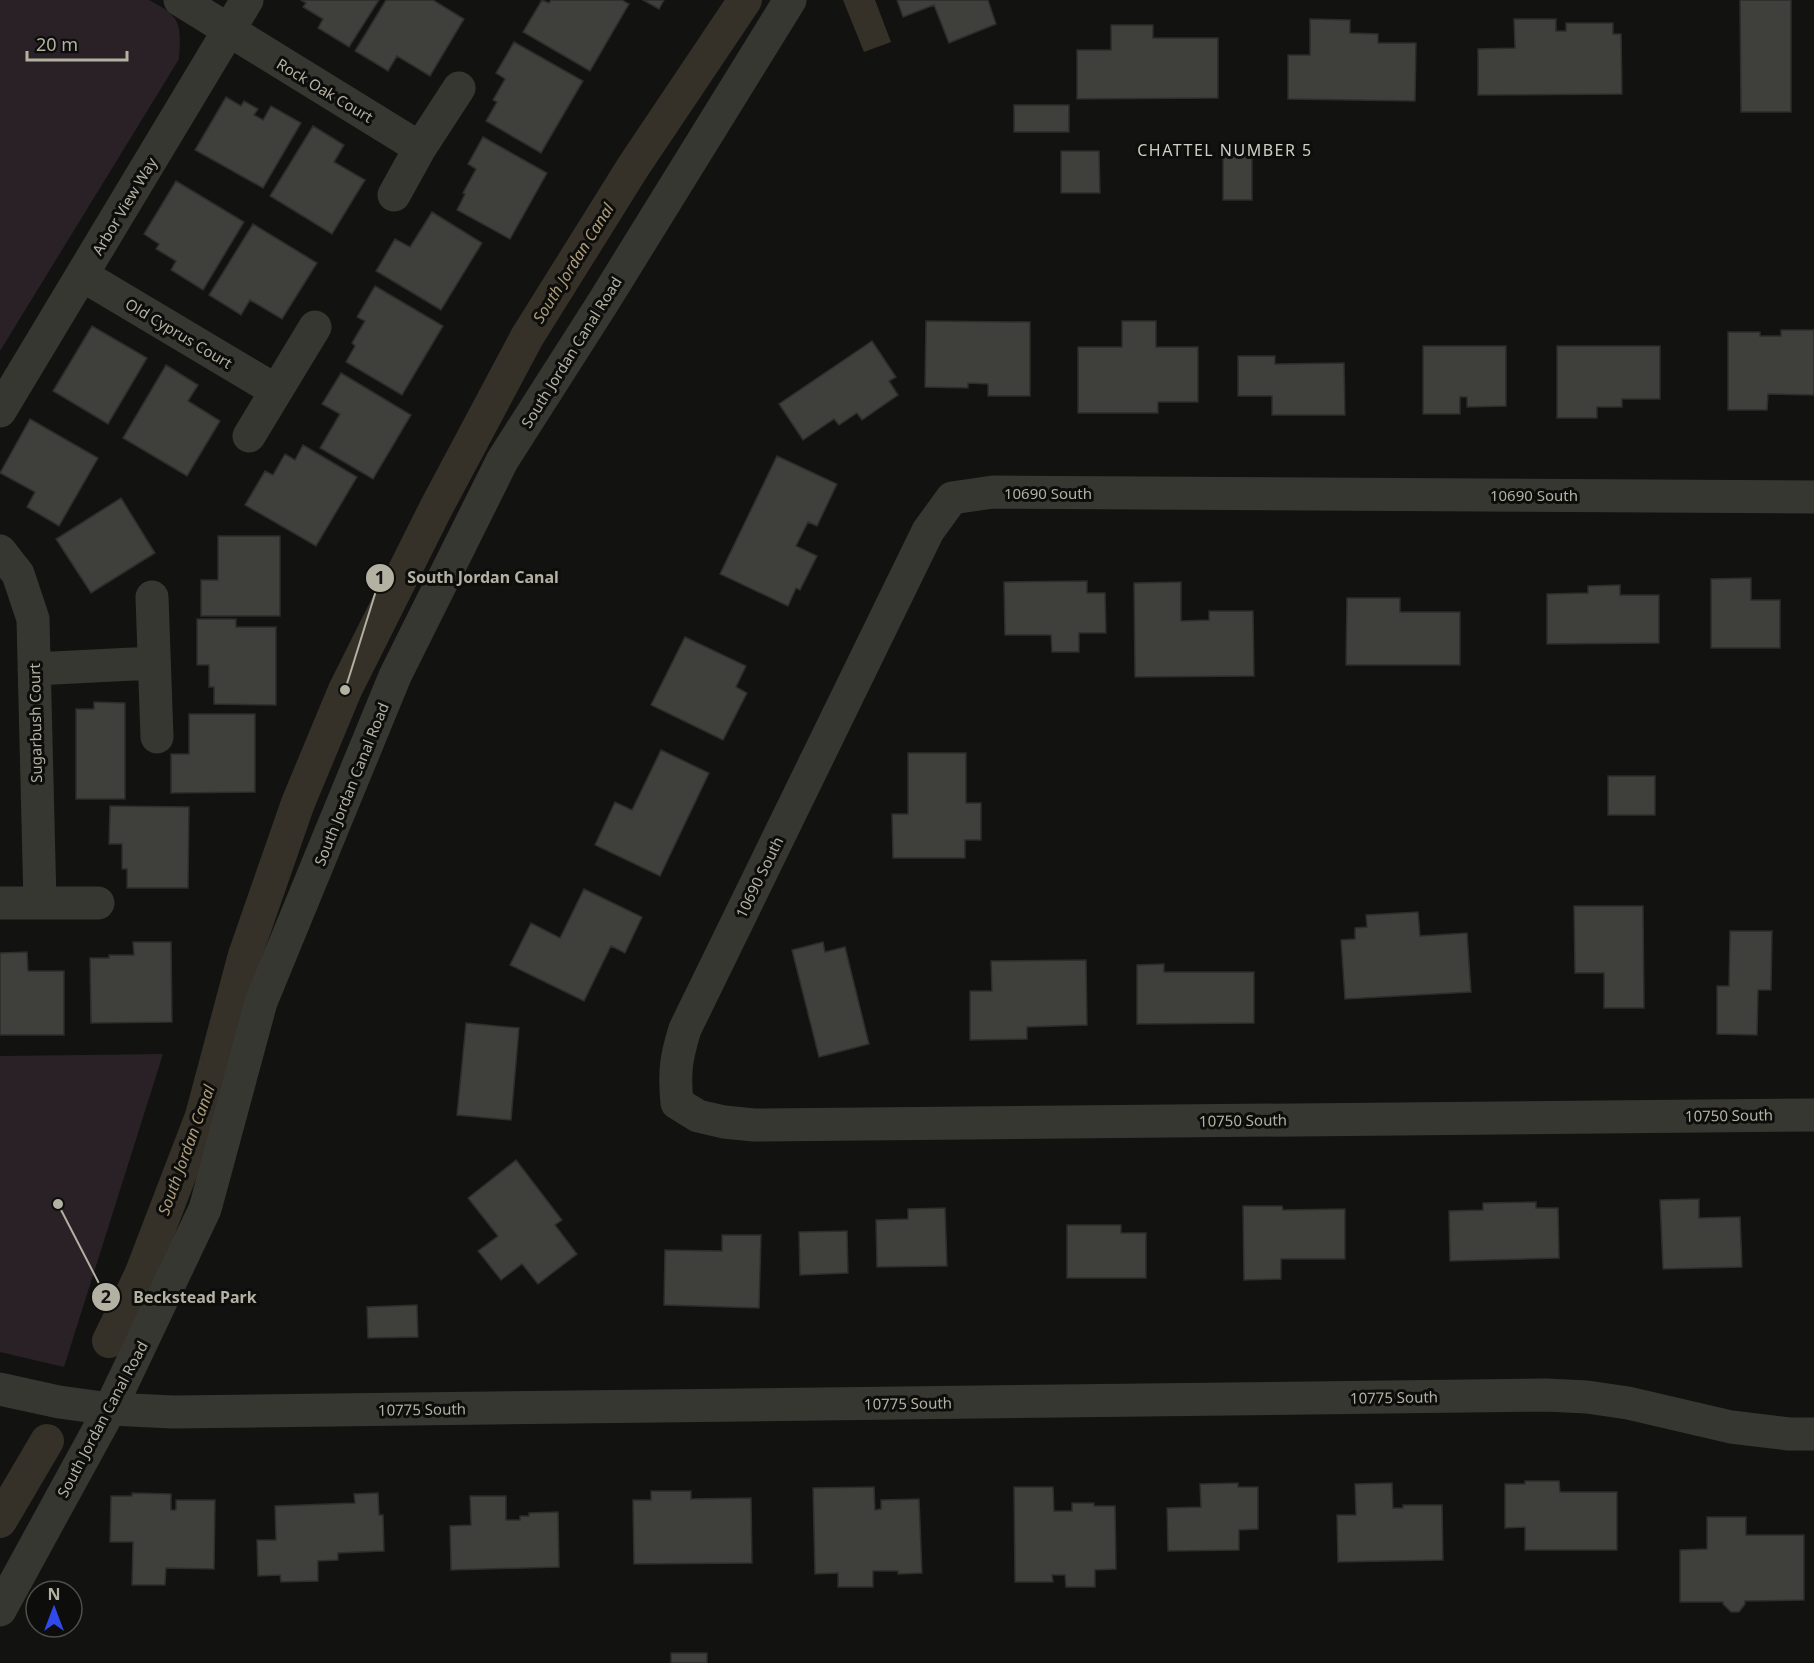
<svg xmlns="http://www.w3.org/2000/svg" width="1814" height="1663" viewBox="0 0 1814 1663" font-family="'Noto Sans',sans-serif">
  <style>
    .green { fill: #2a2127 }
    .water { fill: #353028 }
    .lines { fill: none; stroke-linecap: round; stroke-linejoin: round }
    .canal { stroke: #353028; stroke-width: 34 }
    .building { fill: #3f3f3b; stroke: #2d2e2b; stroke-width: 1.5 }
    .minor { stroke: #373732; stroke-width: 33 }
    .labels { text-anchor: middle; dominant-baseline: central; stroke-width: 6; stroke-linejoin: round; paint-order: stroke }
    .street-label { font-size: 15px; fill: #b3b1a2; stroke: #0d0d0c }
    .neighbourhood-label { font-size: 16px; letter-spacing: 1.5px; fill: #cfcec3; stroke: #0d0d0c }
    .water-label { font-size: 16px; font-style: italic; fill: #ad9c7a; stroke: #0d0d0c }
    .leader { fill: none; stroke: #b3b1a2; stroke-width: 2 }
    .callout-dot { fill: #b3b1a2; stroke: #0d0d0c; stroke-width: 2 }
    .mark-label { font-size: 18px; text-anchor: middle; font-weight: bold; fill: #111 }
    .callout-label { font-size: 16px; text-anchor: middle; font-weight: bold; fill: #b3b1a2; stroke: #0d0d0c; stroke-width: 6; stroke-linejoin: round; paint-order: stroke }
  </style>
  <rect width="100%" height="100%" fill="#121211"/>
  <path class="green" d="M0 0H149C182 17 181 24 179 59L0 351Z
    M163 1054 64 1367 0 1352V1056Z"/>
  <path class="water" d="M843 0H875L891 42 864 52Z"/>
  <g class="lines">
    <path class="canal" d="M109 1341 141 1275 202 1116 245 955 298 803 345 690 436 508 527 337 633 167 745 0
      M0 1521 47 1441"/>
  </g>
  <path class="building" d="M301 0H379L349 47 318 28 323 19 303 7 306 3Z
    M386 0H433L464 19 430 76 397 56 388 71 355 51Z
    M542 0 549 3 551 0H622L629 4 590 71 523 32Z
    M643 0H664L659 9Z
    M897 0H988L996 24 949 43 934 5 903 17Z
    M1740 0H1791V112H1741Z
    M1310 19 1350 20V33L1378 34V43H1416L1415 101 1288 99V55H1310Z
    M1514 19H1556V31H1566V23H1613V34H1621L1622 94 1478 95V49L1515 48Z
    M1111 25H1153V38H1218V98L1077 99V50H1111Z
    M514 42 583 81 541 153 486 121 497 102 493 100 505 79 496 73Z
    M226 97 241 106 244 101 258 109 254 115 263 120 271 106 301 123 263 188 195 150Z
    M1014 105H1069V132H1014Z
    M313 126 344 145 334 162 365 180 332 234 270 196Z
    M483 137 547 173 510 239 457 210 465 194 463 193 476 169 468 164Z
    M1061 151H1099L1100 193H1061Z
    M1223 153H1252V200H1223Z
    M176 181 244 222 203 290 171 270 176 261 156 249 159 244 144 234Z
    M432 212 482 243 441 310 376 271 395 239 410 247Z
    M253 224 317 263 282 319 250 300 241 315 209 295Z
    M375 286 443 326 402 395 346 362 355 346 352 343 365 321 357 317Z
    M926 321 1030 322V396H988V384L968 383V388L925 387Z
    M1122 321H1156V347H1198V402H1158V413H1078V347H1122Z
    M92 326 147 358 108 424 53 391Z
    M1781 330H1814V395L1768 394 1767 410H1728V332H1760V336H1781Z
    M872 341 896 377 889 381 898 395 862 420 857 413 839 425 834 419 803 440 779 404Z
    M1423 346H1506V406L1467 407V397H1460V414H1423Z
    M1557 346H1660V399H1622V407H1597V418H1557Z
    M1238 356H1275V364L1344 363 1345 415H1272V396H1238Z
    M166 365 198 385 188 401 220 421 187 476 123 438Z
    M341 373 411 415 373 479 320 448 340 414 322 404Z
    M30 419 98 458 59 526 27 507 35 492 0 473Z
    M303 445 357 477 316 546 245 505 265 471 273 475 285 454 295 460Z
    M777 456 837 484 817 526 808 522 796 546 817 556 800 590 796 588 788 606 720 574Z
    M121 498 155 553 91 593 56 539Z
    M218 536H280V616H201V580H218Z
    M1751 578V600H1780V648H1711V579Z
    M1087 581V593H1105L1106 633H1079V652H1052L1051 635H1005L1004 582Z
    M1181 582V621L1209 620V611H1253L1254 676 1135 677 1134 583Z
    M1620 585V595H1659V643L1547 644V594L1588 593V586Z
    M1347 598H1400V612H1460V665H1346Z
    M197 619H236V627H276V705L214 704V687H209V665H197Z
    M685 637 746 666 736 687 747 693 723 740 651 705Z
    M94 702 125 703V799H76V709H94Z
    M189 714H255V792L171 793V754H189Z
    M661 750 709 773 660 876 595 845 615 802 632 810Z
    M908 753H966V803H981V840H965V858H893L892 814H908Z
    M1608 776H1655V815H1608Z
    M110 806 189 807 188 888H127V869H122V844H109Z
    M584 889 642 917 625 953 611 946 584 1001 510 965 531 923 560 938Z
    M1574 906H1643L1644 1008H1604V973H1575Z
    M1418 912 1420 936 1467 933 1471 992 1345 999 1341 940 1355 939V928L1367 927 1366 915Z
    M1730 931H1772L1771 990H1758L1757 1035 1717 1034V986H1729Z
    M133 942H171L172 1022 91 1023 90 958H109V955H134Z
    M823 942 825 952 845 947 869 1044 819 1057 792 950Z
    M27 952 28 971H64V1035H0V953Z
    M1086 960 1087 1025 1027 1027V1039L970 1040V991H992L991 961Z
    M1164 964V972H1254V1023L1137 1024V965Z
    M466 1023 519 1028 511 1120 457 1115Z
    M516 1160 562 1220 555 1225 577 1254 538 1284 522 1264 501 1280 478 1251 498 1236 468 1198Z
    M1699 1199V1218L1740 1217 1742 1267 1663 1269 1660 1200Z
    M1536 1202V1208H1558L1559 1258 1450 1261 1449 1211 1483 1210V1203Z
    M1243 1206H1282L1283 1210 1345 1209V1259H1281V1279L1244 1280Z
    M945 1208 947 1266 877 1267 876 1220 908 1219V1209Z
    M1067 1225H1121V1233H1146V1278H1067Z
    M847 1231 848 1273 800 1275 799 1232Z
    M722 1235H761L759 1308 664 1305 665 1250 722 1251Z
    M417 1305 418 1337 368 1338 367 1307Z
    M1525 1481H1559L1560 1492H1617V1550H1525V1527L1505 1528V1484H1525Z
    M1238 1483V1487H1258V1529L1239 1530V1550L1168 1551 1167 1508 1201 1507 1200 1484Z
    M1392 1483 1393 1508H1403V1505H1442L1443 1560 1338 1562 1337 1515H1356L1355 1484Z
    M874 1487 875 1510 881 1509V1500L919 1499 922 1573 898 1574V1571H873V1587H838V1573L815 1574 813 1488Z
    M1014 1487H1053L1054 1511H1072V1503H1094V1506H1115L1116 1569 1095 1570V1587H1066L1065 1575H1052L1053 1582H1015Z
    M651 1491H691V1499L751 1498 752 1563 634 1564 633 1500H651Z
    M132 1493 171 1494V1510H176V1500H215L214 1569 166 1568 165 1585H132L133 1542H110L111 1496H132Z
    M378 1493 379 1515H383L384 1551 338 1553V1560L318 1561V1581L281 1582 280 1575 258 1576 257 1540H276L275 1506 355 1503 354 1494Z
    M470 1496H506V1520H520V1516H529V1513L558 1512 559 1567 451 1570 450 1526 471 1525Z
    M1707 1517H1746V1535H1804V1600L1745 1601V1604L1739 1612H1731L1723 1604V1602H1680V1550L1707 1549Z
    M671 1653H707V1663H671Z"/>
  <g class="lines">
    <path class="minor" d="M180 0 420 148
      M394 195 420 148 459 88
      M82 275 275 390
      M0 411 247 0
      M249 436 315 327
      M1814 497 993 492 952 498 928 531 685 1029C676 1058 674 1072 677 1103L698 1116 724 1122 754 1125 1814 1115
      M0 551 18 574 33 619 40 903
      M152 597 157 737
      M34 669 153 663
      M0 903H98
      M0 1389 59 1402 110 1409 173 1412 1546 1395 1587 1397 1628 1403 1731 1427 1789 1434H1814
      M0 1610 110 1409 205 1209 261 1002 395 676 502 461 604 301 790 0"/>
  </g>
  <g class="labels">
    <g class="street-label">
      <text transform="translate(325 90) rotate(31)">Rock Oak Court</text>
      <text transform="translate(124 206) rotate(-59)">Arbor View Way</text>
      <text transform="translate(179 333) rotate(31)">Old Cyprus Court</text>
      <text transform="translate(571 352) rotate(-58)">South Jordan Canal Road</text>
      <text x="1048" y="493">10690 South</text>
      <text x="1534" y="495">10690 South</text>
      <text transform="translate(35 723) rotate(-91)">Sugarbush Court</text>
      <text transform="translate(351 784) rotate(-68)">South Jordan Canal Road</text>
      <text transform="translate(759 877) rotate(-64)">10690 South</text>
      <text transform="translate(1729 1115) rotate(-1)">10750 South</text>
      <text transform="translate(1243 1120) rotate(-1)">10750 South</text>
      <text transform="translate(1394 1397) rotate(-1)">10775 South</text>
      <text transform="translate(908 1403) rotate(-1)">10775 South</text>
      <text transform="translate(422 1409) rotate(-1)">10775 South</text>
      <text transform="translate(102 1419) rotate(-62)">South Jordan Canal Road</text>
    </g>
    <g class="neighbourhood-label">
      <text x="1225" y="150">CHATTEL NUMBER 5</text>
    </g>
    <g class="water-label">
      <text transform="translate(573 263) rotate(-58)">South Jordan Canal</text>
      <text transform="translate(186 1150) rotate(-70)">South Jordan Canal</text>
    </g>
  </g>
  <path class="leader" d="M345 690L380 578M58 1204L106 1297"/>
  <g class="callout-dot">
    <circle cx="345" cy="690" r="6"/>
    <circle cx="58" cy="1204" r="6"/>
    <circle cx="380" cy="578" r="15"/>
    <circle cx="106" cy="1297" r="15"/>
  </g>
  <g class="mark-label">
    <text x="380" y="584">1</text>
    <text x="106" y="1303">2</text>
  </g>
  <g class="callout-label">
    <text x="483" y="583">South Jordan Canal</text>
    <text x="195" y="1303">Beckstead Park</text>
  </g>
  <g transform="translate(54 1609)"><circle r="28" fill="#0d0d0c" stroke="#4f4f48" stroke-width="1.5"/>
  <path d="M0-4.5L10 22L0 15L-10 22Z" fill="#3049eb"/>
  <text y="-9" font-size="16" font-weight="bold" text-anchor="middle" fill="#b3b1a2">N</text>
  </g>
  <path d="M27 51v9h100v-9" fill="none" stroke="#b3b1a2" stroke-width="3"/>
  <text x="36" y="51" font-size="18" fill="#b3b1a2" stroke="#0d0d0c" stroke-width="4.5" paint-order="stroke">20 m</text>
</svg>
